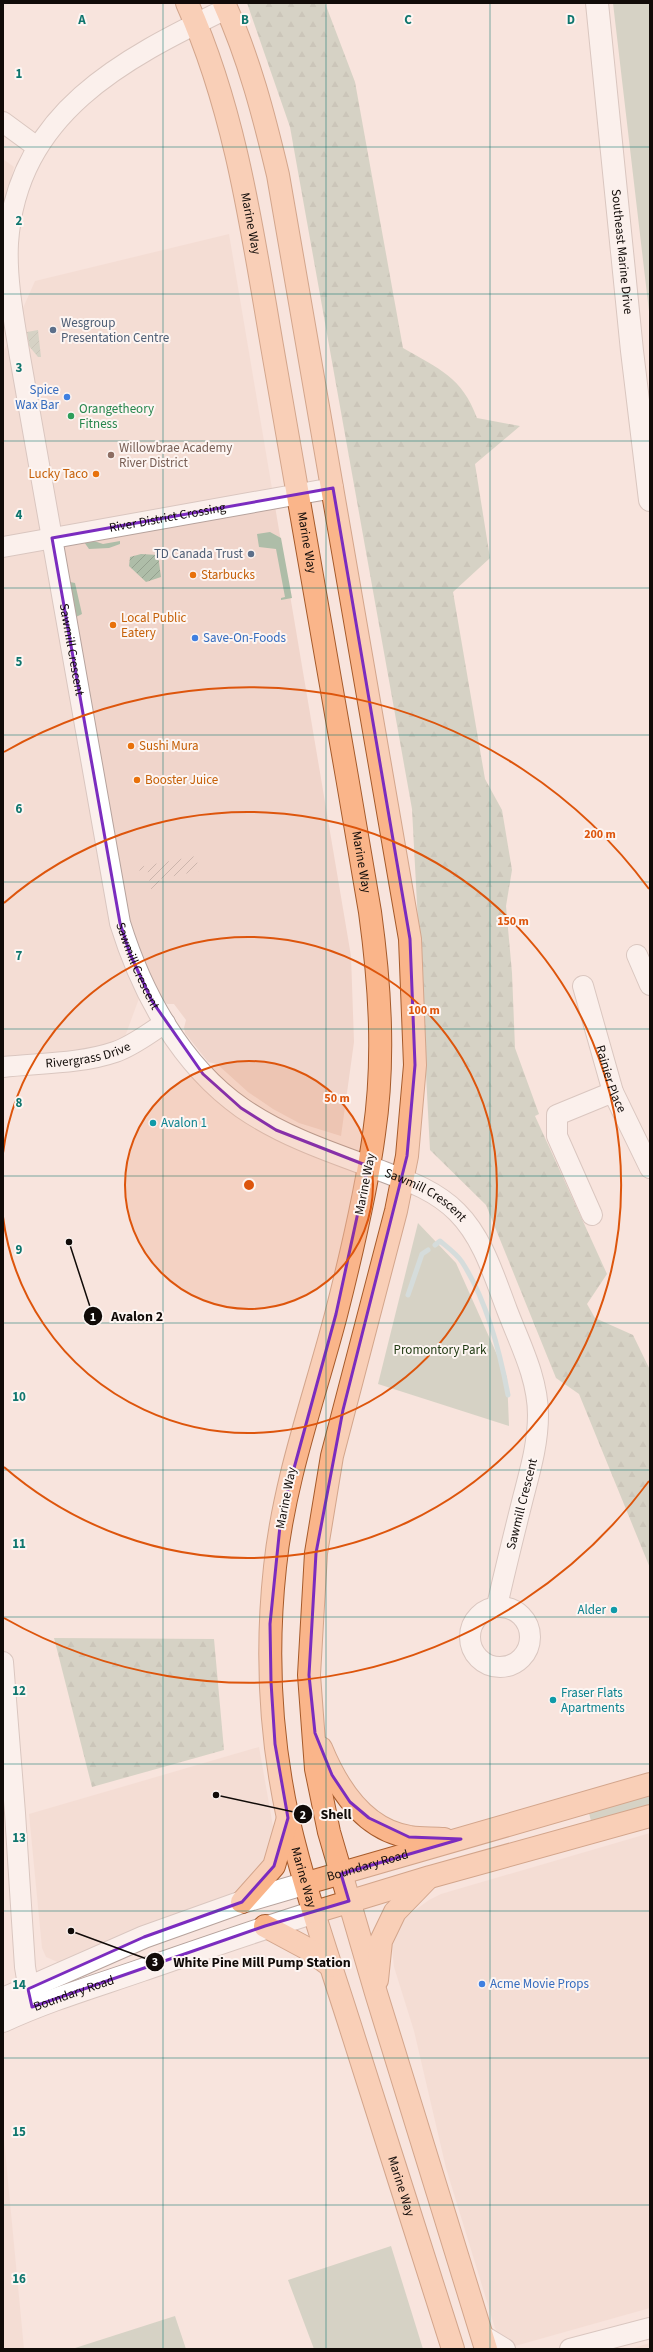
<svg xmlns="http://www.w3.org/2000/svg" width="653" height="2352" viewBox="0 0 653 2352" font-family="'Source Sans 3',sans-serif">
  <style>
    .built { fill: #f0d5cb }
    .industrial { fill: url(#industrial-furrows) }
    .green { fill: #aebda8 }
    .forest { fill: url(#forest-firs) }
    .garden { fill: url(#garden-furrows) }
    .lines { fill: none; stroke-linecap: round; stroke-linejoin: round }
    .stream { stroke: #acd3da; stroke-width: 5 }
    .street-casing { stroke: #b6a39d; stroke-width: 22 }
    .secondary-casing { stroke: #b6a39d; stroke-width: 24 }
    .primary-casing { stroke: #a65a2a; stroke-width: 24 }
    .street { stroke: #fff; stroke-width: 20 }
    .secondary { stroke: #fff; stroke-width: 22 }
    .primary { stroke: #fab58a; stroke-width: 22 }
    .marked { fill: none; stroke: #7b2cbf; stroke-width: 3; stroke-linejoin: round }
    .grid { fill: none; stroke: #0f766e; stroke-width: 1; stroke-opacity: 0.55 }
    .ring { fill: none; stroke: #dd550c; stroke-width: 2 }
    .service-dot { fill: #5c6f8a; stroke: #fdf5f2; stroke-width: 1.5 }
    .shop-dot { fill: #3f7fe0; stroke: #fdf5f2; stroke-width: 1.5 }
    .leisure-dot { fill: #2e9e5b; stroke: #fdf5f2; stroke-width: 1.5 }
    .education-dot { fill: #8d6e63; stroke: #fdf5f2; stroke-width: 1.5 }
    .food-dot { fill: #e8710a; stroke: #fdf5f2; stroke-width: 1.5 }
    .culture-dot { fill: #0f9aa8; stroke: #fdf5f2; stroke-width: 1.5 }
    .labels { text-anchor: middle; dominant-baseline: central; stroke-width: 4; stroke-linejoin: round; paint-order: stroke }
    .street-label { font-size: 13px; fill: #110b08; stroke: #fdf5f2 }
    .service-label { font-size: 13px; fill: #4e5e75; stroke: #fdf5f2; text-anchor: start }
    .shop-label { font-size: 13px; fill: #366cbe; stroke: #fdf5f2; text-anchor: start }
    .leisure-label { font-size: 13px; fill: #27864d; stroke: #fdf5f2; text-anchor: start }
    .education-label { font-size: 13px; fill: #785e54; stroke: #fdf5f2; text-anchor: start }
    .food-label { font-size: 13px; fill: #c56008; stroke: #fdf5f2; text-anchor: start }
    .culture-label { font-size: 13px; fill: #0d838f; stroke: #fdf5f2; text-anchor: start }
    .park-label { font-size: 13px; fill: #203b13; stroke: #fdf5f2 }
    .grid-label { font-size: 13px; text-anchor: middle; font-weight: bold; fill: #0f766e; stroke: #fdf5f2; stroke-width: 4; stroke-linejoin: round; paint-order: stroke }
    .centre { fill: #dd550c; stroke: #fdf5f2; stroke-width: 2 }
    .ring-label { font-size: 12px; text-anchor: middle; font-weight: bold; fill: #dd550c; stroke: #fdf5f2; stroke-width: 4; stroke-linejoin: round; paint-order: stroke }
    .leader { fill: none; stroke: #110b08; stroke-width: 1.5 }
    .callout-dot { fill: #110b08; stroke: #fdf5f2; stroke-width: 1.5 }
    .mark-label { font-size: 12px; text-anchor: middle; font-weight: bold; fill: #fff }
    .callout-label { font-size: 14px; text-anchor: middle; font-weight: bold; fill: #110b08; stroke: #fdf5f2; stroke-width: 4; stroke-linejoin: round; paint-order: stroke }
  </style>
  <defs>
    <pattern id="industrial-furrows" width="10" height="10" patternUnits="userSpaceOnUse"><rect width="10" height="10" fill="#f0d5cb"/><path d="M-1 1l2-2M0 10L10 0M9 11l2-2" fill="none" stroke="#cdb6ad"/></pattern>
    <pattern id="forest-firs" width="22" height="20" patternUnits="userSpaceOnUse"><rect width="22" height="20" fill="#aebda8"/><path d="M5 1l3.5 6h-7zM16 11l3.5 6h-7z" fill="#95a18f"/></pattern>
    <pattern id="garden-furrows" width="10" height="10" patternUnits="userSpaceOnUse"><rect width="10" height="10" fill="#aebda8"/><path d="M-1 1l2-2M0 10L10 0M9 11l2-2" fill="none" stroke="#95a18f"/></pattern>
  </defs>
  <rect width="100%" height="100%" fill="#f8e4dd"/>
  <path class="built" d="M3 159 14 167 3 212Z
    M229 234 351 956 354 1042 341 1136 299 1123 273 1109 248 1092 217 1064 208 1062 185 1033 184 1028 186 1020 174 1004H167L164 1001 148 974 123 1042 77 1054 3 1061V353L35 281Z
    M259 1747 274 1832 268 1862 241 1888 220 1899 60 1963 46 1957 42 1948 29 1814Z
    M650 1833V2308L515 2346 498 2333 495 2328 446 2168 414 2031 394 1967 391 1941 404 1918 429 1900 441 1894Z
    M3 2129 24 2349H3Z
    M650 2343V2349H630Z"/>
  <path class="industrial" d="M196 856 199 871 159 879 160 887 151 889 148 872 140 874 139 867Z"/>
  <path class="green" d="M613 3H650V320Z
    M270 532 281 538 292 598 281 600V598L285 597 276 549 259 547 257 534Z
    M94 541 103 544 120 541V544L109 548 89 549 84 542Z
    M70 582 75 583 82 614 76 617Z
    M418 1223 456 1263 507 1377 509 1426 378 1384Z
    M650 1794V1805L591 1821 589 1813Z
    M391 2246 423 2349H314L288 2280Z
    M175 2316 186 2349H72Z"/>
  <path class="forest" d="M247 3H325L355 82 403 348C439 369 462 377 477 418L520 426 475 464 490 558 453 592 485 779 502 810 512 870 506 906 512 973 515 1048 539 1114 535 1116 607 1274 587 1304 595 1318 633 1335 650 1370V1568L579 1394 556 1378 486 1205 430 1150 412 809 290 127Z
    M54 1638 214 1639 224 1750 92 1787Z"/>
  <path class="garden" d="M38 330 41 357H38L29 346 27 332Z
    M141 554 158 555 161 577 146 582 129 566 130 557Z"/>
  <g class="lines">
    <path class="stream" d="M435 1245 440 1241C447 1247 457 1254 462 1262 486 1299 500 1352 508 1395
      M408 1295 422 1254 428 1250"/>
    <g class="street-casing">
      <g id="street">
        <path id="s1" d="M226 9C123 59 17 113 8 243 6 280 14 320 20 357L120 923C142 994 181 1065 242 1108 281 1135 327 1151 371 1167 402 1179 433 1188 457 1212 483 1238 494 1276 507 1310 520 1344 538 1378 538 1415 538 1444 530 1471 523 1498 514 1534 505 1570 497 1606"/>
        <path d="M3 122 37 147"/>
        <path id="s2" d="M3 547 333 488"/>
        <path d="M637 955 650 985"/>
        <path id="s3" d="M583 986 613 1092 650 1168"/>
        <path id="s4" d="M3 1067C39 1063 80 1064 115 1052 133 1046 149 1033 165 1023"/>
        <path d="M592 1215 557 1136V1115L613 1092"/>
        <circle cx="500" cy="1637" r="30"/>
        <path d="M3 1662 15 1813 25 1967 31 2003"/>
        <path d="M482 2335 505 2349"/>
        <path d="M570 2349 650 2328"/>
      </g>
    </g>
    <g class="secondary-casing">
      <g id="secondary">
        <path id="s5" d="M597 3 632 351 650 500"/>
        <path d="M3 1999 144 1937 242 1902 307 1883"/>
        <path id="s6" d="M3 2021C48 2000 96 1986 142 1970 200 1950 257 1930 315 1912"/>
      </g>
    </g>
    <g class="primary-casing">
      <g id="primary">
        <path id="s7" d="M187 3C239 119 254 245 276 369 309 550 339 731 370 912 380 985 385 1060 374 1134 366 1194 351 1256 336 1315 314 1399 284 1480 275 1567 266 1650 270 1736 288 1818 305 1892 331 1965 354 2038 387 2142 420 2245 453 2349"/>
        <path d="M224 3C249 58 264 116 278 175L410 939 415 1065 407 1156 396 1211 332 1456 316 1553 309 1675 316 1769 329 1832 376 1993 486 2349"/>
        <path d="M321 1748C337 1787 363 1830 410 1837 421 1839 433 1838 444 1839"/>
        <path id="s8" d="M307 1883 650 1784"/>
        <path d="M242 1902 274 1866 288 1818"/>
        <path d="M315 1912 430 1877 650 1816"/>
        <path d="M265 1926 306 1948 331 1966"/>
        <path d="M377 1980 381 1941 395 1912 427 1879"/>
      </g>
    </g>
    <use href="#street" class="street"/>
    <use href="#secondary" class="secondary"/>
    <use href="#primary" class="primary"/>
  </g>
  <path d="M0 0H653V2352H0ZM333 488 410 939 415 1065 407 1156 343 1410 316 1553 309 1675 315 1733 332 1775 350 1802 369 1818 409 1837 461 1839 341 1874 349 1901 265 1926 32 2007 28 1989 144 1937 242 1902 274 1866 288 1818 275 1744 271 1682 270 1624 281 1516 336 1314 368 1166 276 1130 241 1108 203 1074 152 1001 130 954 120 923 52 538Z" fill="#f8e4dd" fill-opacity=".55" fill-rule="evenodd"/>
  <path class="marked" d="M333 488 410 939 415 1065 407 1156 343 1410 316 1553 309 1675 315 1733 332 1775 350 1802 369 1818 409 1837 461 1839 341 1874 349 1901 265 1926 32 2007 28 1989 144 1937 242 1902 274 1866 288 1818 275 1744 271 1682 270 1624 281 1516 336 1314 368 1166 276 1130 241 1108 203 1074 152 1001 130 954 120 923 52 538Z"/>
  <path class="grid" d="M163 3V2349M326 3V2349M490 3V2349M3 147H650M3 294H650M3 441H650M3 588H650M3 735H650M3 882H650M3 1029H650M3 1176H650M3 1323H650M3 1470H650M3 1617H650M3 1764H650M3 1911H650M3 2058H650M3 2205H650"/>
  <circle cx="249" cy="1185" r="124" fill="#dd550c" fill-opacity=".12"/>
  <g class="ring">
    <circle cx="249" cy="1185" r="124"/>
    <path d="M3 1153A248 248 0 1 1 3 1217"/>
    <path d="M4 903A373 373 0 1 1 4 1467"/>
    <path d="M649 1481A497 497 0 0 1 4 1618M4 752A497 497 0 0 1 649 889"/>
  </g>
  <g class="service-dot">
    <circle cx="53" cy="330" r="4"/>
    <circle cx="251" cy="554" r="4"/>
  </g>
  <g class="shop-dot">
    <circle cx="67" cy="397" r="4"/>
    <circle cx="195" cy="638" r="4"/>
    <circle cx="482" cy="1984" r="4"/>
  </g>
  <circle class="leisure-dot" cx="71" cy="416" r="4"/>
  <circle class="education-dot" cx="111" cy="455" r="4"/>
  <g class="food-dot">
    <circle cx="96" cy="474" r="4"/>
    <circle cx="193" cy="575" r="4"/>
    <circle cx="113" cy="625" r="4"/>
    <circle cx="131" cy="746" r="4"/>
    <circle cx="137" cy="780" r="4"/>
  </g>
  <g class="culture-dot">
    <circle cx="153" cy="1123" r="4"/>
    <circle cx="614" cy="1610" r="4"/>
    <circle cx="553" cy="1700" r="4"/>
  </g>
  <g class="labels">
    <g class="street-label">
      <text stroke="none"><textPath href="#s7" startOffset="230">Marine Way</textPath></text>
      <text stroke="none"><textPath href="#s5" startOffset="250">Southeast Marine Drive</textPath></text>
      <text stroke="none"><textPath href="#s2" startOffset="167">River District Crossing</textPath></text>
      <text stroke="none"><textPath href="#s7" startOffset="554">Marine Way</textPath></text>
      <text stroke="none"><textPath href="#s1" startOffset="750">Sawmill Crescent</textPath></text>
      <text stroke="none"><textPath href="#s7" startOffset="878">Marine Way</textPath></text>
      <text stroke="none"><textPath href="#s1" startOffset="1074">Sawmill Crescent</textPath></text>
      <text stroke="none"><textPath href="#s4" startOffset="86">Rivergrass Drive</textPath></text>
      <text stroke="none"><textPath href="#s3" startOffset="97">Rainier Place</textPath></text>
      <text transform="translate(365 1184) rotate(-79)">Marine Way</text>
      <text stroke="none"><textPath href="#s1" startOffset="1457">Sawmill Crescent</textPath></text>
      <text transform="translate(286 1498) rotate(-79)">Marine Way</text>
      <text transform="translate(522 1504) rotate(-76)">Sawmill Crescent</text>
      <text stroke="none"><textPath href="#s8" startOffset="63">Boundary Road</textPath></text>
      <text stroke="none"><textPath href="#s7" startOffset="1910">Marine Way</textPath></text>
      <text stroke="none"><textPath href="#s6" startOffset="76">Boundary Road</textPath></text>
      <text stroke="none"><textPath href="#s7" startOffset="2234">Marine Way</textPath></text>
    </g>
    <g class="service-label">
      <text x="61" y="323">Wesgroup<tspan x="61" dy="15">Presentation Centre</tspan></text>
      <text x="243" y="554" text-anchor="end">TD Canada Trust</text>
    </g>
    <g class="shop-label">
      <text x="59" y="390" text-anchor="end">Spice<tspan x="59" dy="15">Wax Bar</tspan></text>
      <text x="203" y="638">Save-On-Foods</text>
      <text x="490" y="1984">Acme Movie Props</text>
    </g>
    <g class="leisure-label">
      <text x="79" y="409">Orangetheory<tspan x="79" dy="15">Fitness</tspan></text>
    </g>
    <g class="education-label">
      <text x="119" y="448">Willowbrae Academy<tspan x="119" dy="15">River District</tspan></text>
    </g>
    <g class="food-label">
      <text x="88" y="474" text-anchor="end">Lucky Taco</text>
      <text x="201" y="575">Starbucks</text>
      <text x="121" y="618">Local Public<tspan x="121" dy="15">Eatery</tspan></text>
      <text x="139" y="746">Sushi Mura</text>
      <text x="145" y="780">Booster Juice</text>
    </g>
    <g class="culture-label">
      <text x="161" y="1123">Avalon 1</text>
      <text x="606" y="1610" text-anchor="end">Alder</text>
      <text x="561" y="1693">Fraser Flats<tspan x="561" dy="15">Apartments</tspan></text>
    </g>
    <g class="park-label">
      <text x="440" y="1350">Promontory Park</text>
    </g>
  </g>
  <g class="grid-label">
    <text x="82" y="24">A</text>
    <text x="245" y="24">B</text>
    <text x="408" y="24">C</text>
    <text x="571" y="24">D</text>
    <text x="19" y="78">1</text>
    <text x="19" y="225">2</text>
    <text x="19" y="372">3</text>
    <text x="19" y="519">4</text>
    <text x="19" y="666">5</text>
    <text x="19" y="813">6</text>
    <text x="19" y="960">7</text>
    <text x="19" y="1107">8</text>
    <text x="19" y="1254">9</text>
    <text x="19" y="1401">10</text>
    <text x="19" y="1548">11</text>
    <text x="19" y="1695">12</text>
    <text x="19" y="1842">13</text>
    <text x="19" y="1989">14</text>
    <text x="19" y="2136">15</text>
    <text x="19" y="2283">16</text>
  </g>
  <circle cx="249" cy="1185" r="6" class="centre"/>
  <g class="ring-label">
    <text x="600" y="838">200 m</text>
    <text x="513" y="925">150 m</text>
    <text x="424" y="1014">100 m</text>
    <text x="337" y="1102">50 m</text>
  </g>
  <path class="leader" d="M69 1242L93 1316M216 1795L303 1814M71 1931L155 1962"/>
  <g class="callout-dot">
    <circle cx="69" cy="1242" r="4"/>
    <circle cx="216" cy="1795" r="4"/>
    <circle cx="71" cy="1931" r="4"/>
    <circle cx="93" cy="1316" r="10"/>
    <circle cx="303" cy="1814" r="10"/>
    <circle cx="155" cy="1962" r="10"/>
  </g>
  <g class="mark-label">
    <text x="93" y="1321">1</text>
    <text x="303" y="1819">2</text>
    <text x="155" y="1966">3</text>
  </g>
  <g class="callout-label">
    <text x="137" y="1321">Avalon 2</text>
    <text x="336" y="1819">Shell</text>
    <text x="262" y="1967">White Pine Mill Pump Station</text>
  </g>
  <rect width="653" height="2352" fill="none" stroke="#110b08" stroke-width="8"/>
</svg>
